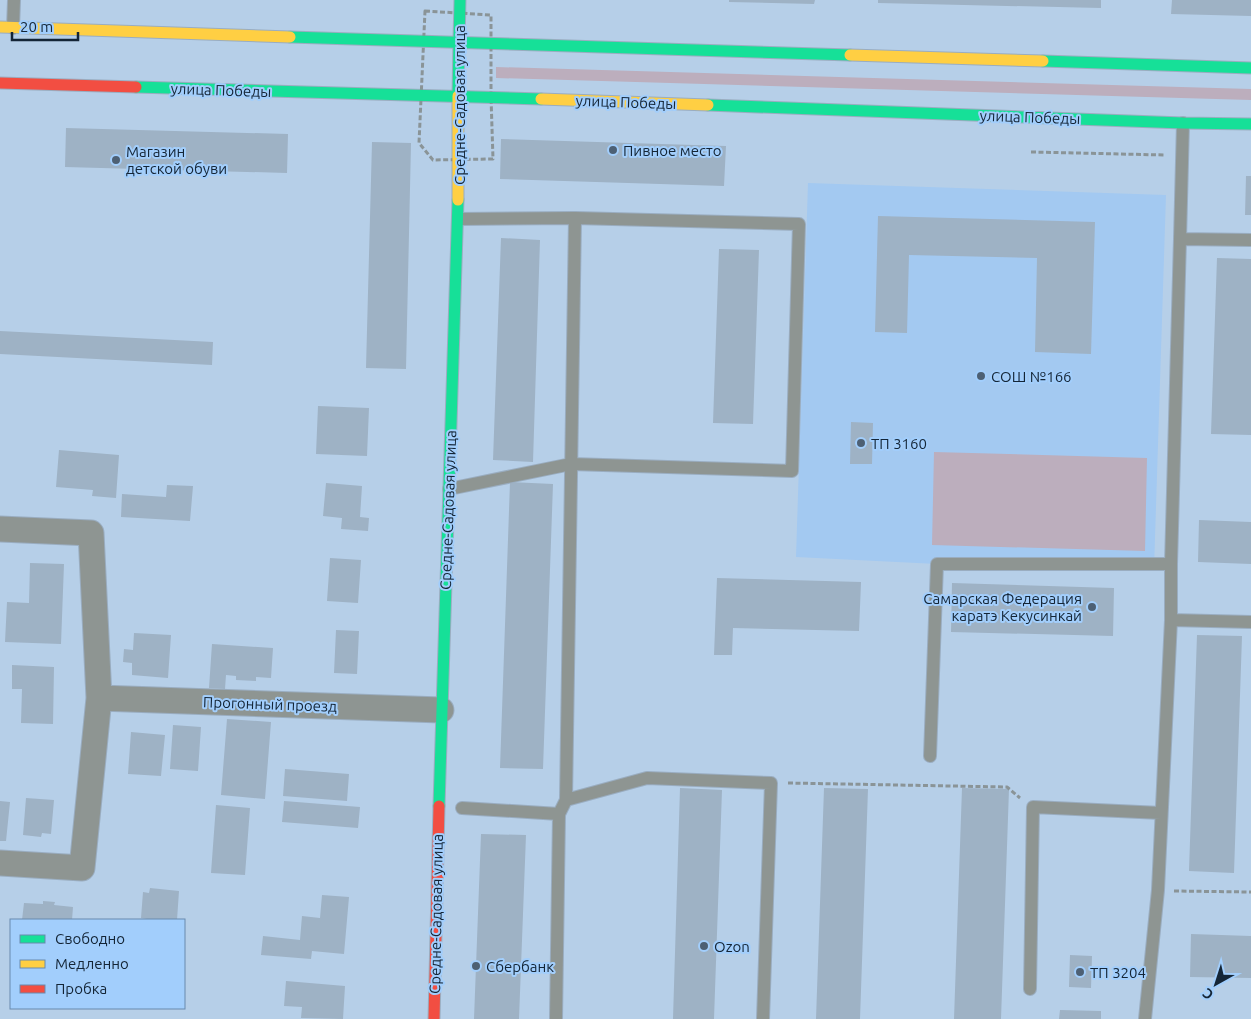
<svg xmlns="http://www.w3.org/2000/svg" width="1251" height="1019" viewBox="0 0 1251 1019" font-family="Ubuntu,sans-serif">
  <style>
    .built { fill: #a3c9f1 }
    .green { fill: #bcaebd }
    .building { fill: #9eb2c5 }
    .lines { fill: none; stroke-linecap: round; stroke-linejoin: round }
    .lane-casing { stroke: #9aadc0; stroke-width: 14 }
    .street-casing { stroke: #9aadc0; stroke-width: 27 }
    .fast-casing { stroke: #9aadc0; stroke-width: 13 }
    .slow-casing { stroke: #9aadc0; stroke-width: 13 }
    .jam-casing { stroke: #9aadc0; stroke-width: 13 }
    .path { stroke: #8a9497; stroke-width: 3; stroke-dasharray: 5 2.5; stroke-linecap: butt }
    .lane { stroke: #8e9592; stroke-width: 12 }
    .street { stroke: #8e9592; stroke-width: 25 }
    .fast { stroke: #16e098; stroke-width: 11 }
    .slow { stroke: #ffcf43; stroke-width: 11 }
    .jam { stroke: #f24e42; stroke-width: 11 }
    .poi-dot { fill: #4d6074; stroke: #a2cefc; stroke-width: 2 }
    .labels { text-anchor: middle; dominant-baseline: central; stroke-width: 4; stroke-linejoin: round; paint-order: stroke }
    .street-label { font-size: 15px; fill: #142536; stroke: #a2cefc }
    .poi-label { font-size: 15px; fill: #142536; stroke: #a2cefc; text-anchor: start }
  </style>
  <rect width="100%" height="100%" fill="#b6cfe8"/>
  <path class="built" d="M808 183 1166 195 1154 569 937 564 796 557Z"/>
  <path class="green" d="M496 67 1251 89V100L496 78Z
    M934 452 1147 458 1145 551 932 545Z"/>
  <path class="building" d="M729 0H815L814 4 729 2Z
    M878 0H1101V8L878 3Z
    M1172 0H1251V16L1171 14Z
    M66 128 288 134 287 173 65 167Z
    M501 139 726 146 724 186 500 179Z
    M372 142 411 143 406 369 366 368Z
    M1246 176H1251V215H1245Z
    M878 216 1095 222 1091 354 1035 352 1037 258 909 255 907 333 875 332Z
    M501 238 540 240 533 462 493 460Z
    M719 249 759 250 753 424 713 423Z
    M1217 258 1251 259V435L1211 434Z
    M0 331 213 342 212 365 0 354Z
    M318 406 369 408 367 456 316 454Z
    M851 422 873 423 872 464H850Z
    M59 450 119 455 116 498 92 496 93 490 56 487Z
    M510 482 553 484 543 769 500 768Z
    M326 483 362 486 360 517 369 518 368 531 341 529 342 518 323 516Z
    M167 485 193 486 190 521 121 517 122 494 166 497Z
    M1199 520 1251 522V564L1198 562Z
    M330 558 361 560 358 603 327 601Z
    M30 563 64 564 61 644 5 642 7 602 29 603Z
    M717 578 861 582 859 631 733 628 732 655H714Z
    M952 583 1114 588 1113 636 951 632Z
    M336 630 359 631 357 674 334 673Z
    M134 633 171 635 168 678 132 675V663L123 662 124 649 133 650Z
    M1197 635 1242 636 1234 873 1189 871Z
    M212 644 273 648 271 678 256 677V681L236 680V676L226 675 225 689 209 688Z
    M12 665 54 667 53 724 21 723 22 689H12Z
    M227 719 271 722 265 799 221 795Z
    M173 725 201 727 198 771 170 769Z
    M131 732 165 735 161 776 128 774Z
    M285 769 349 774 347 801 283 796Z
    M680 788 722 790 714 1019H673Z
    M824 788 868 789 860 1019H816Z
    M962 788 1009 789 1001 1019H954Z
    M26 798 54 800 51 834 42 833 41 837 23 835Z
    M0 801 10 802 6 841H0Z
    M284 801 360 807 358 828 282 822Z
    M216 805 250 808 245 875 211 873Z
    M481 834 526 835 519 1019H474Z
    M150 888 179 891 177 920H147V919L141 918 143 892 149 893Z
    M322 895 349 897 344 954 312 951 311 959 261 955 263 936 300 940 302 916 320 918Z
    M43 901 55 902 54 905 73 907 72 920H22L24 903 43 904Z
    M1191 934 1251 936V978L1190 977Z
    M1070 955 1092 956 1091 988 1069 987Z
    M286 981 345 986 343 1019 301 1018 302 1007 284 1006Z
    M1060 1010 1101 1011V1019H1059Z"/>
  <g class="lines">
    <g class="lane-casing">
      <path id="lane" d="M13 28 14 0
        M1183 123 1180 239 1251 240
        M449 489 571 464 792 471 799 224 575 218 458 219
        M1171 620V564L1180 239
        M930 756 937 564H1171
        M566 800 647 778 771 783 763 1019
        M462 808 559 814
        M1030 989 1033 807 1161 813
        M556 1019 559 814 566 800 575 218
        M1145 1019 1158 890 1171 620 1251 622"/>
    </g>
    <g class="street-casing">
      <path id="street" d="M0 529 91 533 99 698 82 868 0 863
        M99 698 441 710"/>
    </g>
    <g class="fast-casing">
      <path id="fast" d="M290 37 850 55
        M459 41 460 0
        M1043 61 1251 68
        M136 87 541 99
        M458 96 459 41
        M708 105 1183 123 1251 124
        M439 806 458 200"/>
    </g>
    <g class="slow-casing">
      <path id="slow" d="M0 27 290 37
        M850 55 1043 61
        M458 96V200
        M541 99 708 105"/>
    </g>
    <g class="jam-casing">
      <path id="jam" d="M0 83 136 87
        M434 1019 439 806"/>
    </g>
    <path class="path" d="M425 11 491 15V97L493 159 433 160 419 143Z
      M1031 152 1165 155
      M788 783 1007 787 1020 798
      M1174 891 1251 892"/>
    <use href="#lane" class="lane"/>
    <use href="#street" class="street"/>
    <use href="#fast" class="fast"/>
    <use href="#slow" class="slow"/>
    <use href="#jam" class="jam"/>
  </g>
  <g class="poi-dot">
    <circle cx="613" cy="150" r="5"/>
    <circle cx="116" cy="160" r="5"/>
    <circle cx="981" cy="376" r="5"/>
    <circle cx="861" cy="443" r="5"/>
    <circle cx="1092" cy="607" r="5"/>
    <circle cx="704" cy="946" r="5"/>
    <circle cx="476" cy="966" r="5"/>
    <circle cx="1080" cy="972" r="5"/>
  </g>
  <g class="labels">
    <g class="street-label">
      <text transform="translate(221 90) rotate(2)">улица Победы</text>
      <text transform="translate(626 102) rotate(2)">улица Победы</text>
      <text transform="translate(459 105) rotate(-90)">Средне-Садовая улица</text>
      <text transform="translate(1030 117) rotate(2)">улица Победы</text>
      <text transform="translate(448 510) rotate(-88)">Средне-Садовая улица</text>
      <text transform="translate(270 704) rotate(2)">Прогонный проезд</text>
      <text transform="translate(436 914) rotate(-89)">Средне-Садовая улица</text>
    </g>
    <g class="poi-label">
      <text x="623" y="150">Пивное место</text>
      <text x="126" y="151">Магазин<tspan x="126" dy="17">детской обуви</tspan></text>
      <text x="991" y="376">СОШ №166</text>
      <text x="871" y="443">ТП 3160</text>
      <text x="1082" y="598" text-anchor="end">Самарская Федерация<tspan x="1082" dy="17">каратэ Кекусинкай</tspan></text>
      <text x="714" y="946">Ozon</text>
      <text x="486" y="966">Сбербанк</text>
      <text x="1090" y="972">ТП 3204</text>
    </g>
  </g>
  <rect x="10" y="919" width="175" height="90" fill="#a2cefc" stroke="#698aad"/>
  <rect x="20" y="935" width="25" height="8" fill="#16e098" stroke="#698aad"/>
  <text x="55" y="944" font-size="15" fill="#142536">Свободно</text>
  <rect x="20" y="960" width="25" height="8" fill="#ffcf43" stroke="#698aad"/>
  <text x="55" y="969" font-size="15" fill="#142536">Медленно</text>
  <rect x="20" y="985" width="25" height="8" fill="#f24e42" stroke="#698aad"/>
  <text x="55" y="994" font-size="15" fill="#142536">Пробка</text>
  <g transform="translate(1216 984) rotate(219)" stroke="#a2cefc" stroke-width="4" paint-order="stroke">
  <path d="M0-4L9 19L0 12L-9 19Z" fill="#142536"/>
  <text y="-8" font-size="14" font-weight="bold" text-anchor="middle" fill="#142536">С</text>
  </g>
  <path d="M12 32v8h66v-8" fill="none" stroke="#142536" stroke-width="2.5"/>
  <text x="20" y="32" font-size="15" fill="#142536" stroke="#a2cefc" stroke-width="4" paint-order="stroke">20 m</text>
</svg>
